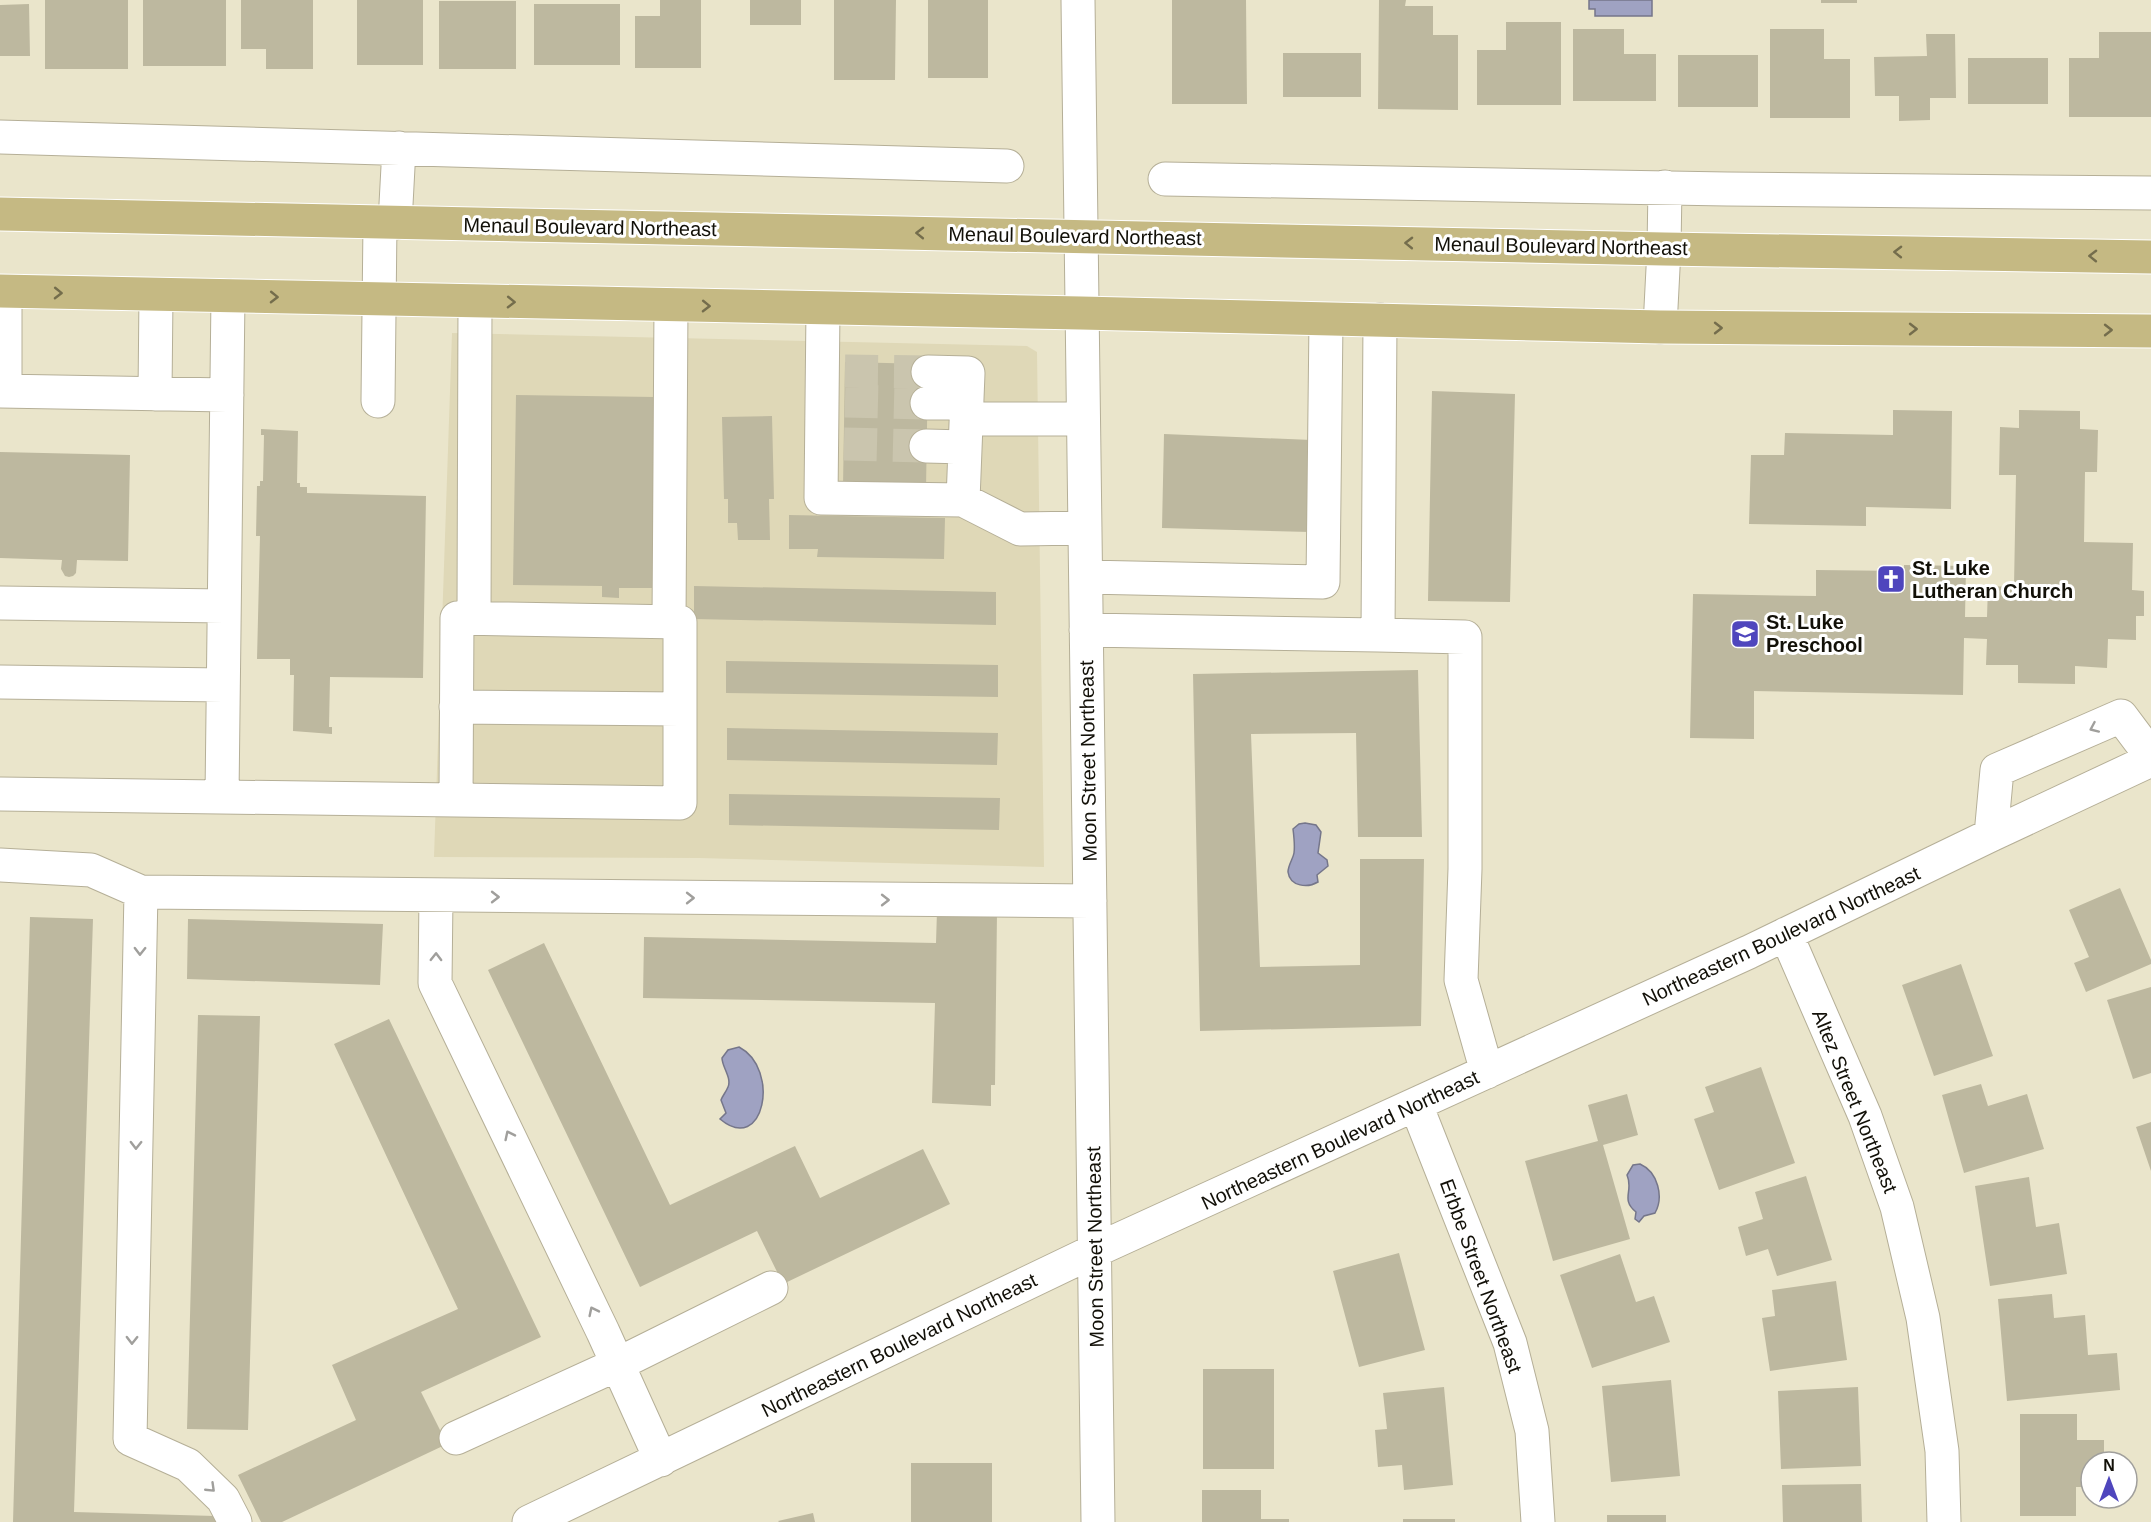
<svg xmlns="http://www.w3.org/2000/svg" width="2151" height="1522" viewBox="0 0 2151 1522" font-family="Helvetica,sans-serif">
  <style>
    .built { fill: #dfd8b7 }
    .water { fill: #9fa2c2; stroke: #75768a; stroke-width: 1.5 }
    .building { fill: #bdb89f }
    .lines { fill: none; stroke-linecap: round; stroke-linejoin: round }
    .minor-tunnel { stroke: #cac5ae; stroke-width: 33; stroke-dasharray: 33 16; stroke-linecap: butt }
    .minor-casing { stroke: #b5af97; stroke-width: 35 }
    .major-casing { stroke: #fff; stroke-width: 35 }
    .minor { stroke: #fff; stroke-width: 33 }
    .major { stroke: #c5b983; stroke-width: 33 }
    .oneway { stroke: #746d4c }
    .oneway2 { stroke: #a09f9c }
    .labels { text-anchor: middle; dominant-baseline: central; stroke-width: 6; stroke-linejoin: round; paint-order: stroke }
    .street-label { font-size: 20px; fill: #121008; stroke: #fff }
    .poi-label { font-size: 20px; font-weight: bold; fill: #121008; stroke: #fff; text-anchor: start }
  </style>
  <rect width="100%" height="100%" fill="#eae5cb"/>
  <path class="built" d="M452 333 1027 346 1037 352 1044 867 699 858 434 857Z"/>
  <path class="water" d="M1589 0H1652V16H1595V9H1589Z
    M1305 823 1316 825 1321 832 1318 853 1327 860 1328 866 1317 875 1318 882C1308 888 1290 887 1288 872 1288 865 1293 859 1294 853 1295 846 1294 837 1293 829L1299 824Z
    M739 1047C781 1069 764 1156 720 1119L726 1113 721 1100C723 1095 726 1092 728 1087 732 1078 722 1067 722 1058L728 1050Z
    M1640 1164C1658 1172 1664 1197 1655 1213L1644 1216 1639 1222 1635 1219 1636 1212C1620 1199 1634 1191 1627 1175L1633 1165Z"/>
  <path class="building" d="M45 0H128V69H45Z
    M143 0H226V66H143Z
    M241 0H313V69H266V49H241Z
    M357 0H423V65H357Z
    M660 0H701V68H635V16H660Z
    M750 0H801V25H750Z
    M834 0H896L895 80H834Z
    M928 0H988V78H928Z
    M1172 0H1246L1247 104H1172Z
    M1379 0H1406L1405 6H1433V35H1458V110L1378 109Z
    M1821 0H1857V3H1821Z
    M439 1H516V69H439Z
    M29 4 30 56H0V5Z
    M534 4H620V65H534Z
    M1506 22H1561V105H1477V50H1506Z
    M1573 29H1624V54H1656V101H1573Z
    M1770 29H1824V59H1850V118H1770Z
    M2099 32H2151V117H2069V58H2099Z
    M1926 34H1955L1956 98H1930V120L1899 121V96H1875L1874 57 1927 56Z
    M1283 53H1361V97H1283Z
    M1678 55H1758V107H1678Z
    M1968 58H2048V104H1968Z
    M845 362 928 364 926 489 843 487Z
    M1432 391 1515 394 1510 602 1428 601Z
    M516 395 655 397 652 588H619V598L602 597V586L513 585Z
    M1893 410 1952 411 1951 509 1866 507V526L1749 524 1751 455H1784L1785 433 1893 435Z
    M2019 410 2080 411V429L2098 430 2097 472H2085L2084 542 2133 543 2132 590 2144 591V616H2136V640L2108 639 2107 668 2075 666V684L2018 683V665H1986L1987 639 1964 638 1963 695 1754 691V739L1690 738 1693 594 1816 596V570L1904 571V565L1966 566 1965 617H1987L1988 586 2014 587 2016 475H1999L2000 427 2019 428Z
    M772 416 774 499H769L770 540H738L737 523H728V499H724L722 417Z
    M261 429 298 431 297 483H300V487H307V493L426 496 423 678 330 677 329 727H332V734L293 731 294 675H290V659H257L260 536H256L257 486H260V481H263L264 435H261Z
    M1164 434 1312 440 1310 532 1162 528Z
    M0 452 130 455 128 561 77 560 76 573 73 576 69 577 65 576 61 569 62 560 0 558Z
    M789 515 945 518 944 559 817 557 818 549H789Z
    M694 586 996 592V625L694 619Z
    M726 661 998 665V697L726 693Z
    M1418 670 1422 837H1358L1356 733 1251 734 1260 967 1360 965V859H1424L1421 1026 1200 1031 1193 674Z
    M727 728 998 733 997 765 727 760Z
    M729 794 1000 798 999 830 729 825Z
    M2120 888 2151 960V964L2086 992 2074 963 2089 957 2069 910Z
    M937 911 997 912 995 1085H991V1106L932 1103 935 1003 643 998 644 937 936 943Z
    M30 917 93 919 74 1512 215 1516V1522H13Z
    M188 919 383 924 380 985 187 979Z
    M544 943 670 1205 795 1146 820 1198 923 1149 950 1204 783 1284 757 1231 640 1287 488 970Z
    M1961 964 1993 1056 1934 1076 1902 985Z
    M2151 987V1073L2133 1079 2107 1000Z
    M198 1015 260 1016 248 1430 187 1429Z
    M389 1019 541 1337 421 1392 447 1444 282 1522H261L238 1475 356 1420 332 1365 458 1309 334 1044Z
    M1761 1067 1795 1163 1719 1190 1694 1119 1714 1112 1705 1087Z
    M1981 1084 1988 1106 2027 1094 2044 1149 1964 1173 1942 1095Z
    M1627 1094 1638 1135 1603 1145 1630 1239 1553 1261 1525 1161 1598 1141 1588 1105Z
    M2151 1122V1171L2136 1127Z
    M1806 1176 1832 1260 1777 1276 1768 1249 1746 1256 1738 1227 1763 1219 1755 1192Z
    M2029 1177 2036 1227 2059 1223 2067 1274 1990 1286 1975 1186Z
    M1399 1253 1425 1350 1359 1367 1333 1271Z
    M1620 1254 1636 1302 1654 1296 1670 1342 1592 1368 1560 1275Z
    M1836 1281 1847 1360 1770 1371 1762 1318 1775 1316 1772 1290Z
    M2052 1294 2054 1318 2085 1315 2088 1355 2117 1353 2120 1390 2007 1401 1998 1299Z
    M1203 1369H1274V1469H1203Z
    M1671 1380 1680 1476 1611 1482 1602 1386Z
    M1444 1387 1453 1485 1404 1490 1402 1465 1378 1467 1375 1430 1387 1429 1383 1393Z
    M1858 1387 1861 1466 1781 1469 1778 1391Z
    M2020 1414H2077V1440H2104V1462H2091V1487H2076V1516H2020Z
    M911 1463H992V1522H911Z
    M1861 1484 1862 1522H1783L1782 1485Z
    M1202 1490H1261V1519H1289V1522H1202Z
    M813 1513 815 1522H779L778 1521Z
    M1607 1515H1666V1522H1607Z
    M1403 1519H1455V1522H1403Z"/>
  <g class="lines">
    <path class="minor-tunnel" d="M845 371 928 372
      M845 401 927 403
      M844 444 926 446"/>
    <g class="minor-casing">
      <path id="minor" d="M1078 0 1098 1522
        M0 137 1007 166
        M1165 179 1727 189 2151 193
        M395 223 399 148
        M5 292V391
        M823 309 821 498 963 500 968 373 928 372
        M1380 320 1378 635 1465 637V869L1461 980 1487 1072
        M1660 327 1664 249 1665 187
        M0 391 227 395
        M155 394 156 295
        M378 401 380 223
        M927 403H966
        M966 419H1083
        M926 446 965 447
        M963 500 1020 529 1085 528
        M1086 577 1323 582 1326 320
        M0 603 224 606
        M474 618 475 302
        M669 622 671 305
        M1086 630 1378 635
        M0 682 223 685
        M456 707 680 709
        M0 794 680 803V622L457 618 456 799
        M222 796 228 296
        M1991 835 1997 770 2121 716 2151 756
        M0 865 91 870 141 892 1090 901
        M141 892 130 1439 188 1465 223 1499 235 1522
        M436 896 435 983 603 1332 661 1460
        M1786 934 1865 1116 1897 1207 1923 1318 1942 1451 1944 1522
        M1416 1105 1510 1343 1532 1431 1538 1522
        M456 1438 618 1364 771 1288
        M529 1522 1094 1251 1749 952 1991 835 2151 760"/>
    </g>
    <g class="major-casing">
      <path id="major" d="M0 214 1664 249 2151 257
        M0 291 1081 313 1660 327 2151 331"/>
    </g>
    <use href="#minor" class="minor"/>
    <use href="#major" class="major"/>
  </g>
  <defs><path id="oneway-chevron" d="M-2-3.5L2.5 0L-2 3.5" fill="none" stroke-width="1.6" stroke-linecap="round" stroke-linejoin="round" transform="scale(1.5)"/></defs>
  <g class="oneway">
    <use href="#oneway-chevron" transform="translate(920 233) rotate(-179)"/>
    <use href="#oneway-chevron" transform="translate(1409 243) rotate(-179)"/>
    <use href="#oneway-chevron" transform="translate(1898 252) rotate(-179)"/>
    <use href="#oneway-chevron" transform="translate(2093 256) rotate(-179)"/>
    <use href="#oneway-chevron" transform="translate(58 293) rotate(1)"/>
    <use href="#oneway-chevron" transform="translate(274 297) rotate(1)"/>
    <use href="#oneway-chevron" transform="translate(511 302) rotate(1)"/>
    <use href="#oneway-chevron" transform="translate(706 306) rotate(1)"/>
    <use href="#oneway-chevron" transform="translate(1718 328)"/>
    <use href="#oneway-chevron" transform="translate(1913 329)"/>
    <use href="#oneway-chevron" transform="translate(2108 330)"/>
  </g>
  <g class="oneway2">
    <use href="#oneway-chevron" transform="translate(2094 728) rotate(156)"/>
    <use href="#oneway-chevron" transform="translate(495 897)"/>
    <use href="#oneway-chevron" transform="translate(690 898)"/>
    <use href="#oneway-chevron" transform="translate(885 900)"/>
    <use href="#oneway-chevron" transform="translate(140 951) rotate(91)"/>
    <use href="#oneway-chevron" transform="translate(436 957) rotate(-89)"/>
    <use href="#oneway-chevron" transform="translate(509 1135) rotate(-116)"/>
    <use href="#oneway-chevron" transform="translate(136 1145) rotate(91)"/>
    <use href="#oneway-chevron" transform="translate(593 1311) rotate(-116)"/>
    <use href="#oneway-chevron" transform="translate(132 1340) rotate(91)"/>
    <use href="#oneway-chevron" transform="translate(211 1488) rotate(44)"/>
  </g>
  <defs>
    <g id="church-square" transform="scale(1.5)"><rect x="-9" y="-9" width="18" height="18" rx="4" fill="#4f46bd" stroke="#fff"/><path d="M-1.2-6h2.4v3.5h3.3v2.4h-3.3V6h-2.4V-.1h-3.3v-2.4h3.3Z" fill="#fff"/></g>
    <g id="school-square" transform="scale(1.5)"><rect x="-9" y="-9" width="18" height="18" rx="4" fill="#4f46bd" stroke="#fff"/><path d="M0-5L7-2L0 1L-7-2ZM-4 1L0 2.5L4 1V4Q0 6-4 4Z" fill="#fff"/></g>
  </defs>
  <g fill-rule="evenodd">
    <use href="#church-square" x="1891" y="579"/>
    <use href="#school-square" x="1745" y="634"/>
  </g>
  <g class="labels">
    <g class="street-label">
      <text transform="translate(590 227) rotate(1)">Menaul Boulevard Northeast</text>
      <text transform="translate(1075 236) rotate(1)">Menaul Boulevard Northeast</text>
      <text transform="translate(1561 246) rotate(1)">Menaul Boulevard Northeast</text>
      <text transform="translate(1088 761) rotate(-91)">Moon Street Northeast</text>
      <text transform="translate(1781 936) rotate(-25)">Northeastern Boulevard Northeast</text>
      <text transform="translate(1855 1101) rotate(68)">Altez Street Northeast</text>
      <text transform="translate(1340 1140) rotate(-25)">Northeastern Boulevard Northeast</text>
      <text transform="translate(1095 1247) rotate(-91)">Moon Street Northeast</text>
      <text transform="translate(1481 1276) rotate(70)">Erbbe Street Northeast</text>
      <text transform="translate(899 1345) rotate(-26)">Northeastern Boulevard Northeast</text>
    </g>
    <g class="poi-label">
      <text x="1912" y="568">St. Luke<tspan x="1912" dy="23">Lutheran Church</tspan></text>
      <text x="1766" y="622">St. Luke<tspan x="1766" dy="23">Preschool</tspan></text>
    </g>
  </g>
  <g transform="translate(2109 1480)"><circle r="28" fill="#ffffff" stroke="#a09f9c" stroke-width="1.5"/>
  <path d="M0-4.5L10 22L0 15L-10 22Z" fill="#4f46bd"/>
  <text y="-9" font-size="16" font-weight="bold" text-anchor="middle" fill="#121008">N</text>
  </g>
</svg>
